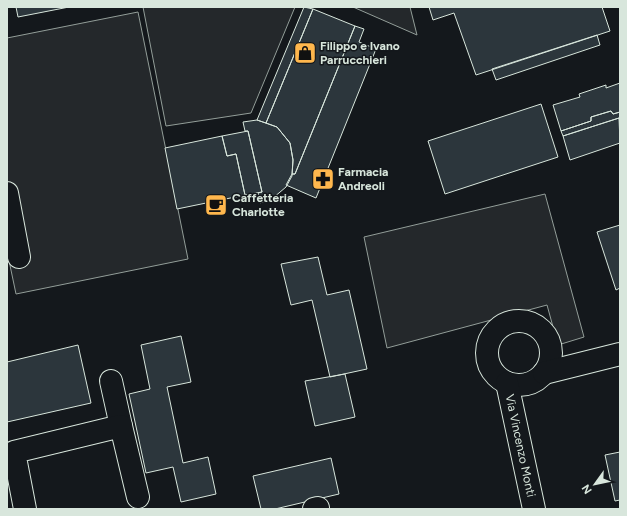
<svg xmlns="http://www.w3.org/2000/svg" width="627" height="516" viewBox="0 0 627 516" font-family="Figtree,sans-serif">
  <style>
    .parking { fill: #24282b; stroke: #939e99 }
    .building { fill: #2c363c; stroke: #d8e6dc }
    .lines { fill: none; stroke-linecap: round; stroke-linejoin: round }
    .minor-casing { stroke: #d8e6dc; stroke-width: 24 }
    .minor { stroke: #14181c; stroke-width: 22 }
    .labels { text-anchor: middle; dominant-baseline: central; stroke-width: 3; stroke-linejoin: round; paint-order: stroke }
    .poi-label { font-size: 12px; font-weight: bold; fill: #d8e6dc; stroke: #14181c; text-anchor: start }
    .street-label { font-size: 12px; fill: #d8e6dc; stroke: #14181c }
  </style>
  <rect width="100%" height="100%" fill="#14181c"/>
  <path class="parking" d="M143 7H295L251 113 166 126Z
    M353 7H410L417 35Z
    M138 12 188 259 16 294 7 251V38Z
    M545 194 584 337 558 345 547 305 387 348 364 237Z"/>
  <path class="building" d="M16 7H69L18 17Z
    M304 7 313 9 266 123 257 120Z
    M429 7H602L610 31 476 75 454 13 433 20Z
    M313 9 355 26 295 174H292L293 160 290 143 277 127 266 123Z
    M355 26 364 29 359 42 376 49 316 198 286 185 292 174H295Z
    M597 35 600 45 496 80 492 69Z
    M620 83V112L613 114 611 111 591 117V121L561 131 553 105 580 97 579 94 606 85V88Z
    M541 104 558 157 445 194 428 141Z
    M611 111 613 114 620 112V122L619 118 563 136 561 131 591 121V117Z
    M619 118 620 143 570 160 563 136Z
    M257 120 277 127 290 143 293 160 292 176 286 187 273 198 260 203 258 193 262 192 248 131H245L243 122Z
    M248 131 262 192 245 195 236 154 227 156 222 136Z
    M222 136 227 156 236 154 245 195 177 209 165 148Z
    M620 225V288L616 290 597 232Z
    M318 257 327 295 349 290 367 369 330 377 312 300 291 305 281 264Z
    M181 336 191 382 167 387 183 463 208 457 216 494 181 502 173 467 146 473 129 394 150 389 141 345Z
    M78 345 91 403 7 422V362Z
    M345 374 355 417 315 426 305 381Z
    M620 452V500L615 501 605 455Z
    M331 458 339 494 275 509H261L253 476Z"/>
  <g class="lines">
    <g class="minor-casing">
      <g id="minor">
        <path d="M7 193 19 257"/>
        <circle cx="519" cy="353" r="32"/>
        <path d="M544 373 620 354"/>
        <path d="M111 381 121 426"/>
        <path id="s1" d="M507 383 534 509"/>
        <path d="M25 509 14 452 121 426 138 497"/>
        <path d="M314 509 318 508"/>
      </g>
    </g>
    <use href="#minor" class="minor"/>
  </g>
  <defs>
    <g id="shop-square" transform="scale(1.15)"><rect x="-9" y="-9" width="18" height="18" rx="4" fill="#ffb74d" stroke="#14181c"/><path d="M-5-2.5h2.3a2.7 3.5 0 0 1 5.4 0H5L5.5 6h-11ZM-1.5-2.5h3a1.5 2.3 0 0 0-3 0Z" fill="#111"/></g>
    <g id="pharmacy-square" transform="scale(1.15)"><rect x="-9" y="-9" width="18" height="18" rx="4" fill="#ffb74d" stroke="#14181c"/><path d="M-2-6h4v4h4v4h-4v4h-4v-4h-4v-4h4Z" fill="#111"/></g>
    <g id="cafe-square" transform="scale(1.15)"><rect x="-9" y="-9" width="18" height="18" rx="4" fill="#ffb74d" stroke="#14181c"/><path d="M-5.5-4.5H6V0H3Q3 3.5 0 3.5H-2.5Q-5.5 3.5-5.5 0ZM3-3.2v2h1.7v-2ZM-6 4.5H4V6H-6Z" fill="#111"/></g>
  </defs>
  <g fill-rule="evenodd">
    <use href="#shop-square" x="305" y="53"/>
    <use href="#pharmacy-square" x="323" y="179"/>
    <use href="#cafe-square" x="216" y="205"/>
  </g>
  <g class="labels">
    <g class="poi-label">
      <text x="320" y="46">Filippo e Ivano<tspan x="320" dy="14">Parrucchieri</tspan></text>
      <text x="338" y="172">Farmacia<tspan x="338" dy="14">Andreoli</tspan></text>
      <text x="232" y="198">Caffetteria<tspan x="232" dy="14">Charlotte</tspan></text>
    </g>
    <g class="street-label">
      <text stroke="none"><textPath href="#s1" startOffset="64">Via Vincenzo Monti</textPath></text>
    </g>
  </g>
  <rect width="627" height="516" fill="none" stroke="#d8e6dc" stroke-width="16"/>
  <g transform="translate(595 484) rotate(237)" stroke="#14181c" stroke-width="3" paint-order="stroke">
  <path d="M0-3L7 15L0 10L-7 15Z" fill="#d8e6dc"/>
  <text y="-6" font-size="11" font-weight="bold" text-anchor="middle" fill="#d8e6dc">N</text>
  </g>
</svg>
